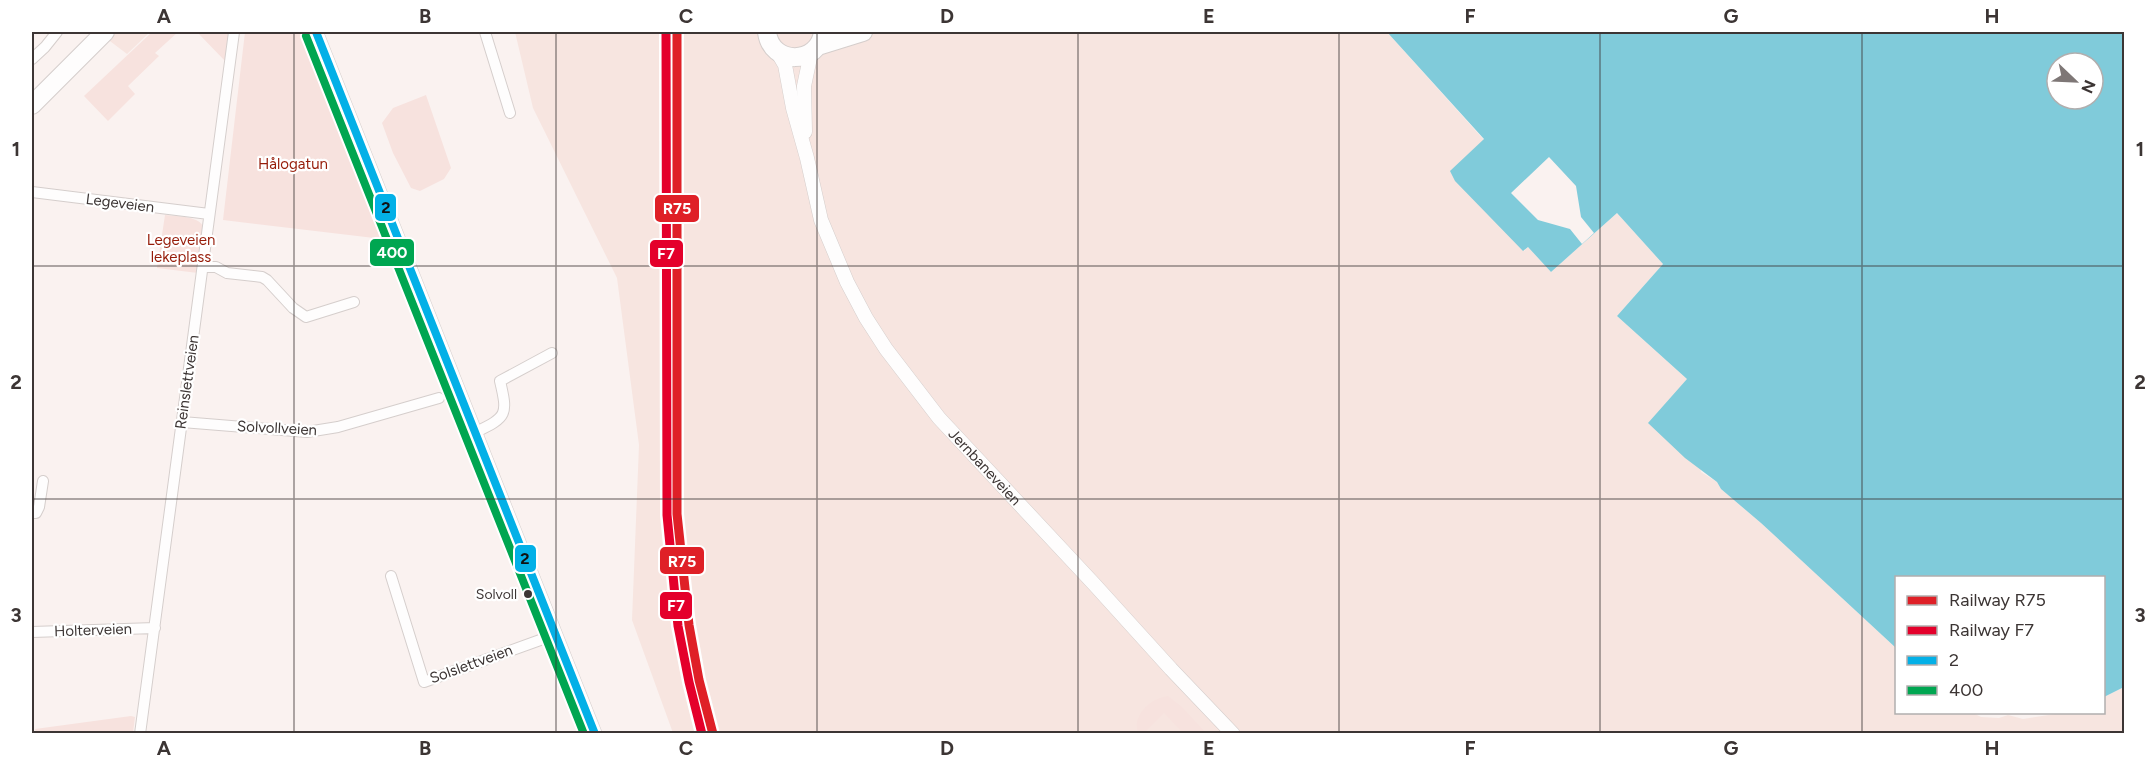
<svg xmlns="http://www.w3.org/2000/svg" width="2156" height="765" viewBox="0 0 2156 765" font-family="Figtree,sans-serif">
  <style>
    .built { fill: #f7e5e0 }
    .green { fill: #f7e2de }
    .water { fill: #80cbda; fill-rule: evenodd }
    .pier { fill: #faf2f0 }
    .lines { fill: none; stroke-linecap: round; stroke-linejoin: round }
    .minor-casing { stroke: #d5cecc; stroke-width: 12 }
    .tertiary-casing { stroke: #d5cecc; stroke-width: 15 }
    .trunk-casing { stroke: #d5cecc; stroke-width: 20 }
    .minor { stroke: #fefdfd; stroke-width: 10 }
    .tertiary { stroke: #fefdfd; stroke-width: 14 }
    .trunk { stroke: #fefdfd; stroke-width: 18 }
    .bus-1-casing { stroke: #fff; stroke-width: 12 }
    .bus-2-casing { stroke: #fff; stroke-width: 12 }
    .bus-1 { stroke: #03b0e7; stroke-width: 8 }
    .bus-2 { stroke: #00a651; stroke-width: 8 }
    .rail-1-casing { stroke: #fff; stroke-width: 14 }
    .rail-2-casing { stroke: #fff; stroke-width: 14 }
    .rail-1 { stroke: #df2027; stroke-width: 9 }
    .rail-2 { stroke: #e4002b; stroke-width: 9 }
    .grid { fill: none; stroke: #3c3534; stroke-width: 1.5; stroke-opacity: 0.55 }
    .bus-dot { fill: #3c3534; stroke: #fff; stroke-width: 2 }
    .labels { text-anchor: middle; dominant-baseline: central; stroke-width: 4.5; stroke-linejoin: round; paint-order: stroke }
    .bus-label { font-size: 14px; fill: #3c3534; stroke: #fff; text-anchor: end }
    .park-label { font-size: 15px; fill: #961c09; stroke: #fff }
    .street-label { font-size: 15px; fill: #3c3534; stroke: #fff }
    .line-badge { stroke: #fff; stroke-width: 2 }
    .badge-label { font-size: 16px; text-anchor: middle; font-weight: bold; fill: #fff }
    .pale-badge-label { font-size: 16px; text-anchor: middle; font-weight: bold; fill: #111 }
    .neatline { fill: none; stroke: #3c3534; stroke-width: 2 }
    .grid-label { font-size: 20px; text-anchor: middle; font-weight: bold; fill: #3c3534 }
  </style>
  <rect width="100%" height="100%" fill="#faf2f0"/>
  <path class="built" d="M98 32H150L127 54Z
    M515 32H1387L1484 140 1524 251 1528 247 1551 272 1617 213 1663 264 1617 316 1687 379 1701 472 1717 482 1721 489 1761 523 1896 648V712H1971L1981 717 1999 718 2008 715 2023 719 2062 713 2104 712V697L2124 687V733H673L632 620 639 445 617 278 533 108Z"/>
  <path class="green" d="M152 32H178L155 53 159 56 128 86 135 94 108 121 84 96Z
    M197 32H230L226 62Z
    M245 32H308L391 240 223 220Z
    M426 95 451 168 444 179 420 191 411 188 393 153 382 123 393 108Z
    M165 215C178 217 201 215 205 230L198 273 157 268Z
    M1168 696 1182 707 1206 733H1183L1164 713 1144 733H1138C1132 716 1150 698 1168 696Z
    M131 716 135 717 133 733H36L35 729Z"/>
  <path class="water" d="M1387 32H2124V687L2104 697V578H1896V648L1761 523 1721 489 1717 482 1685 458 1648 423 1687 379 1617 316 1663 264 1617 213 1551 272 1528 247 1523 251 1455 181 1450 171 1484 139ZM2057 63H2093V99H2057Z"/>
  <path class="pier" d="M1549 157 1576 186 1581 217 1594 233 1582 244 1570 229 1538 220 1511 193Z"/>
  <g class="lines">
    <g class="minor-casing">
      <path id="minor" d="M485 32 510 113
        M32 59 45 47 57 32
        M32 192 209 214
        M203 267H216L227 273 262 277 267 280 293 308 306 317 354 302
        M182 422 307 432 338 427 439 398
        M476 432C507 417 508 415 500 381L552 353
        M32 513H36L39 507 43 481
        M391 576 424 682 554 635
        M32 632 155 628
        M140 734 234 32"/>
    </g>
    <g class="tertiary-casing">
      <g id="tertiary">
        <path d="M316 32 595 734"/>
        <path id="s1" d="M778 53 785 65 793 108 807 158 821 220 847 282 866 318 886 349 939 418 1094 584 1171 669 1233 734"/>
        <path d="M805 132 804 86 811 53"/>
      </g>
    </g>
    <g class="trunk-casing">
      <path id="trunk" d="M767 32C771 66 819 65 823 32
        M818 46 863 32
        M32 105 105 32"/>
    </g>
    <use href="#minor" class="minor"/>
    <use href="#tertiary" class="tertiary"/>
    <use href="#trunk" class="trunk"/>
    <g class="bus-1-casing">
      <path id="bus-1" d="M316 32 595 734"/>
    </g>
    <g class="bus-2-casing">
      <path id="bus-2" d="M306 36 584 734"/>
    </g>
    <use href="#bus-1" class="bus-1"/>
    <use href="#bus-2" class="bus-2"/>
    <g class="rail-1-casing">
      <path id="rail-1" d="M677 32V514L689 625 699 680 713 734"/>
    </g>
    <g class="rail-2-casing">
      <path id="rail-2" d="M666 32 667 515 678 626 689 682 702 734"/>
    </g>
    <use href="#rail-1" class="rail-1"/>
    <use href="#rail-2" class="rail-2"/>
  </g>
  <path class="grid" d="M294 32V734M556 32V734M817 32V734M1078 32V734M1339 32V734M1600 32V734M1862 32V734M32 266H2124M32 499H2124"/>
  <circle class="bus-dot" cx="528" cy="594" r="5"/>
  <g class="labels">
    <g class="bus-label">
      <text x="517" y="594">Solvoll</text>
    </g>
    <g class="park-label">
      <text x="293" y="164">Hålogatun</text>
      <text x="181" y="240">Legeveien<tspan x="181" dy="17">lekeplass</tspan></text>
    </g>
    <g class="street-label">
      <text transform="translate(120 203) rotate(7)">Legeveien</text>
      <text transform="translate(187 382) rotate(-82)">Reinslettveien</text>
      <text transform="translate(277 428) rotate(3)">Solvollveien</text>
      <text stroke="none"><textPath href="#s1" startOffset="472">Jernbaneveien</textPath></text>
      <text transform="translate(93 630) rotate(-2)">Holterveien</text>
      <text transform="translate(471 664) rotate(-20)">Solslettveien</text>
    </g>
  </g>
  <g class="line-badge">
    <rect x="374" y="193" width="23" height="29" rx="6" fill="#03b0e7"/>
    <rect x="654" y="194" width="46" height="29" rx="6" fill="#df2027"/>
    <rect x="369" y="238" width="46" height="29" rx="6" fill="#00a651"/>
    <rect x="649" y="239" width="35" height="29" rx="6" fill="#e4002b"/>
    <rect x="514" y="544" width="23" height="29" rx="6" fill="#03b0e7"/>
    <rect x="659" y="546" width="46" height="29" rx="6" fill="#df2027"/>
    <rect x="659" y="591" width="34" height="29" rx="6" fill="#e4002b"/>
  </g>
  <g class="badge-label">
    <text x="677" y="214">R75</text>
    <text x="392" y="258">400</text>
    <text x="666" y="259">F7</text>
    <text x="682" y="567">R75</text>
    <text x="676" y="611">F7</text>
  </g>
  <g class="pale-badge-label">
    <text x="386" y="213">2</text>
    <text x="525" y="564">2</text>
  </g>
  <rect width="2156" height="765" fill="none" stroke="#ffffff" stroke-width="66"/>
  <rect x="1895" y="576" width="210" height="138" fill="#ffffff" stroke="#b1aeae" stroke-width="1.5"/>
  <rect x="1907" y="596" width="30" height="9" fill="#df2027" stroke="#b1aeae" stroke-width="1.5"/>
  <text x="1949" y="606" font-size="18" fill="#3c3534">Railway R75</text>
  <rect x="1907" y="626" width="30" height="9" fill="#e4002b" stroke="#b1aeae" stroke-width="1.5"/>
  <text x="1949" y="636" font-size="18" fill="#3c3534">Railway F7</text>
  <rect x="1907" y="656" width="30" height="9" fill="#03b0e7" stroke="#b1aeae" stroke-width="1.5"/>
  <text x="1949" y="666" font-size="18" fill="#3c3534">2</text>
  <rect x="1907" y="686" width="30" height="9" fill="#00a651" stroke="#b1aeae" stroke-width="1.5"/>
  <text x="1949" y="696" font-size="18" fill="#3c3534">400</text>
  <g transform="translate(2075 81) rotate(113)"><circle r="28" fill="#ffffff" stroke="#b1aeae" stroke-width="1.5"/>
  <path d="M0-4.5L10 22L0 15L-10 22Z" fill="#7e7776"/>
  <text y="-9" font-size="16" font-weight="bold" text-anchor="middle" fill="#3c3534">N</text>
  </g>
  <rect x="33" y="33" width="2090" height="699" class="neatline"/>
  <g class="grid-label">
    <text x="164" y="23">A</text>
    <text x="425" y="23">B</text>
    <text x="686" y="23">C</text>
    <text x="947" y="23">D</text>
    <text x="1209" y="23">E</text>
    <text x="1470" y="23">F</text>
    <text x="1731" y="23">G</text>
    <text x="1992" y="23">H</text>
    <text x="16" y="156">1</text>
    <text x="2140" y="156">1</text>
    <text x="16" y="389">2</text>
    <text x="2140" y="389">2</text>
    <text x="16" y="622">3</text>
    <text x="2140" y="622">3</text>
    <text x="164" y="755">A</text>
    <text x="425" y="755">B</text>
    <text x="686" y="755">C</text>
    <text x="947" y="755">D</text>
    <text x="1209" y="755">E</text>
    <text x="1470" y="755">F</text>
    <text x="1731" y="755">G</text>
    <text x="1992" y="755">H</text>
  </g>
</svg>
